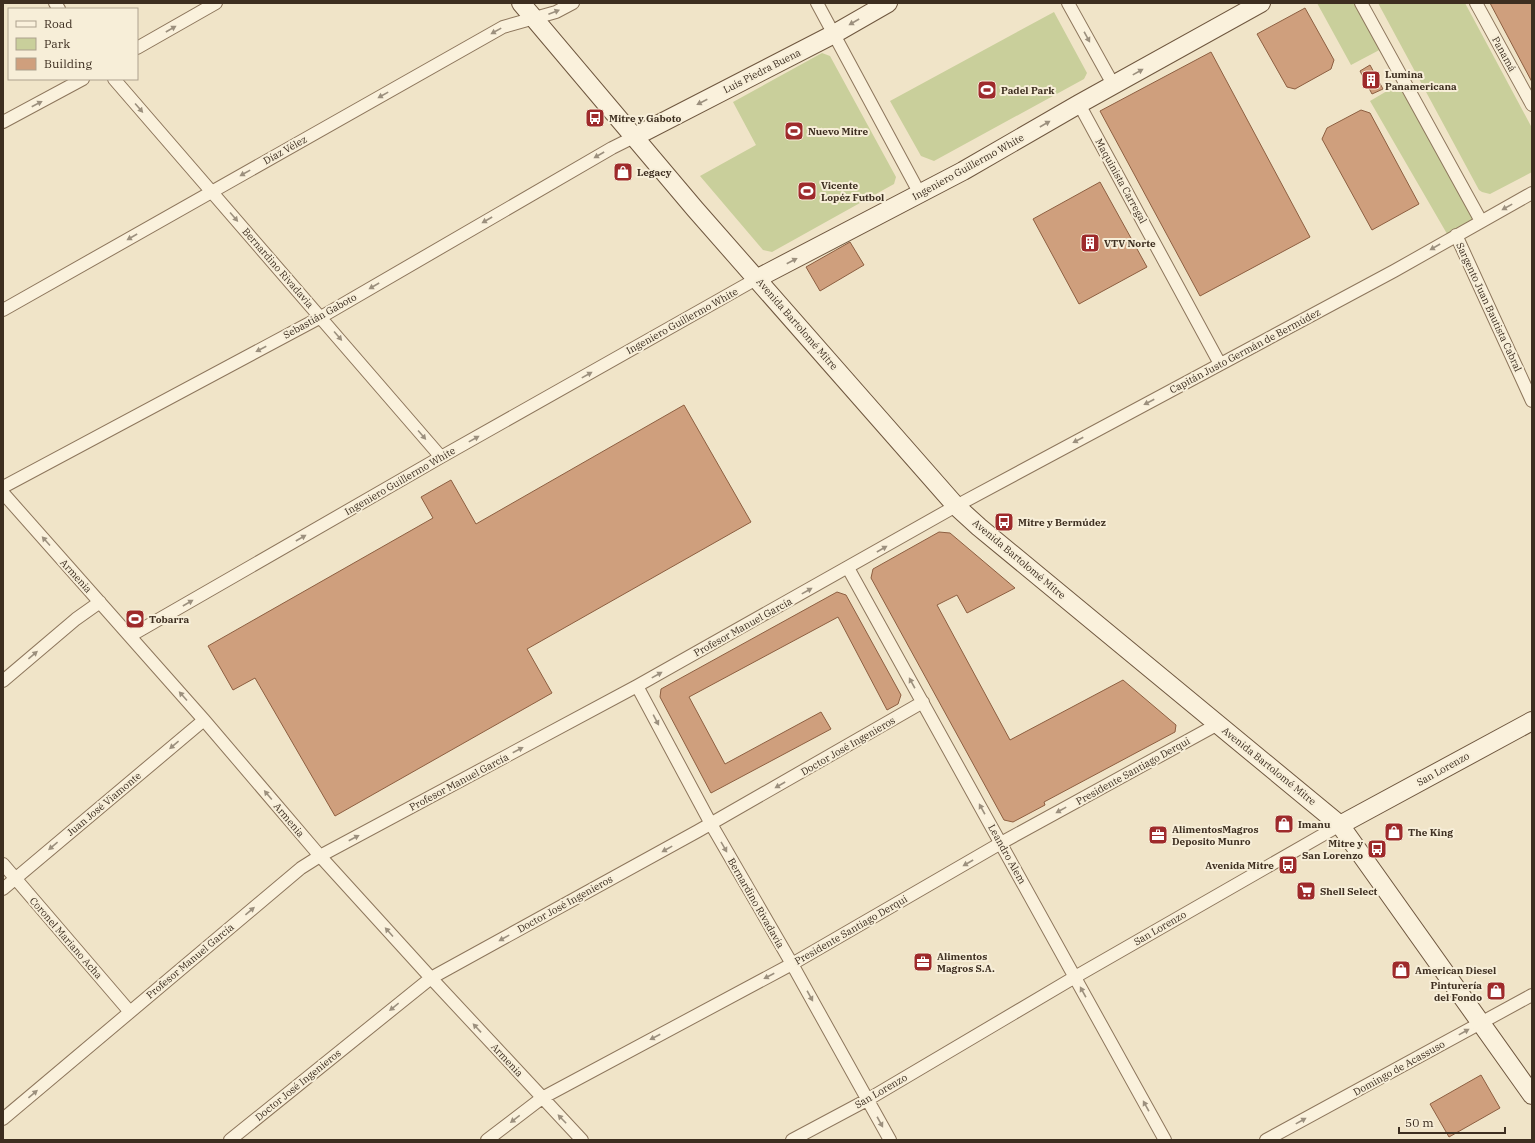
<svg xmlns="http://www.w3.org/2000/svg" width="1535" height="1143" viewBox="0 0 1535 1143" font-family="'IBM Plex Serif',serif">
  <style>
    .green { fill: #c9cf9b }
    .building { fill: #cf9f7d; stroke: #8d5f41 }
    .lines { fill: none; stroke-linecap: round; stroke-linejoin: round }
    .street-casing { stroke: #8d765c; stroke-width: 14 }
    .secondary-casing { stroke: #6f573f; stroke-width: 20 }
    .street { stroke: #faf1dc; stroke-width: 12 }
    .secondary { stroke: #faf1dc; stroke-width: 18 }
    .oneway { fill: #9c907e }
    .labels { text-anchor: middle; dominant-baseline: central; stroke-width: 4; stroke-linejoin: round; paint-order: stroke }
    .street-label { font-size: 10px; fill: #3d2e20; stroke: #f7eed8 }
    .poi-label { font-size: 10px; font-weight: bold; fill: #3d2e20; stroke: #f7eed8; text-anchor: start }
  </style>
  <rect width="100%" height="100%" fill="#f0e4c8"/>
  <path class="green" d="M1317 3H1361L1385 47 1351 65Z
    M1378 3H1465L1532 128V172L1490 194 1482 192 1479 190Z
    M1054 12 1087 73 1084 79 934 161 921 156 890 101Z
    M822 53 830 56 896 177 894 184 772 252 763 250 700 176 756 145 733 102Z
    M1404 81 1481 221 1450 239 1370 101Z"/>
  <path class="building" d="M1490 3H1532V82Z
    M1305 8 1334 60 1331 69 1295 89 1287 87 1257 34Z
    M1211 52 1310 237 1200 296 1100 111Z
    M1370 65 1383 89 1372 94 1360 71Z
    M1361 110 1370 113 1419 204 1372 230 1322 139 1327 128Z
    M1100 182 1147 267 1079 304 1033 219Z
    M850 242 864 265 820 291 806 267Z
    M684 405 751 522 527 649 552 693 335 816 255 678 233 690 208 646 433 518 421 497 451 480 476 524Z
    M939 532 950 533 1015 588 967 613 957 595 937 605 1010 740 1123 680 1176 725 1175 732 1044 802 1045 805 1013 822 1004 820 871 578 873 569Z
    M837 592 846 595 901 695 898 704 887 710 838 617 689 697 725 764 821 712 831 729 711 793 660 697 661 689Z
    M1481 1075 1500 1108 1449 1137 1430 1104Z"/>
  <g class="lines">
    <g class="street-casing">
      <path id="street" d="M55 3 59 9
        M817 3 920 194
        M1068 3 1114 86
        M1361 3 1481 221
        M1476 3 1532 105
        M137 48 216 3
        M114 79 441 457
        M1079 104 1220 364
        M3 122 83 79
        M1456 235 1532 401
        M3 310 503 27 556 12 573 3
        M3 487 321 317 612 148 634 137
        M3 493 204 720 320 856 431 978 582 1140
        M848 568 1165 1140
        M130 636 441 457 758 278
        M3 681 76 619 100 602
        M637 686 711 824 792 964 890 1140
        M3 864 130 1012
        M3 889 204 720
        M3 1119 301 868 320 856 637 686 956 506 1394 271 1532 193
        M230 1140 431 978 698 831 923 702
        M487 1140 542 1098 792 964 1001 843 1218 724
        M792 1140 867 1100 1075 977 1340 825
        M1266 1140 1532 995"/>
    </g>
    <g class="secondary-casing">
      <path id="secondary" d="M521 3 695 209 956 506 979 527 1340 825 1532 1095
        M634 137 834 34 888 3
        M758 278 963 171 1079 104 1261 3
        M1340 825 1532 721"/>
    </g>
    <use href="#street" class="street"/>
    <use href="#secondary" class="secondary"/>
  </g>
  <defs><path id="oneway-solid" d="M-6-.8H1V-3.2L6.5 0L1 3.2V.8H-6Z"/></defs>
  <g class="oneway">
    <use href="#oneway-solid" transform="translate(554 12) rotate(-21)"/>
    <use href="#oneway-solid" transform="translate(854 22) rotate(150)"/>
    <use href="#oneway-solid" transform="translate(171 29) rotate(-30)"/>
    <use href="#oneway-solid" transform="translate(496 31) rotate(151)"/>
    <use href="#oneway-solid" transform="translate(1087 37) rotate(61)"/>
    <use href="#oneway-solid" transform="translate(1138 72) rotate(-29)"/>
    <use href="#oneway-solid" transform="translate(383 95) rotate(151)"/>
    <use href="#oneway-solid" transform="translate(702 102) rotate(153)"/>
    <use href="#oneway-solid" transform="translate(37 104) rotate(-28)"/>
    <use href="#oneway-solid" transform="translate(139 108) rotate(49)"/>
    <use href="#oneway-solid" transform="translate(1045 124) rotate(-30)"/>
    <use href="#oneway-solid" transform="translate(599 155) rotate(150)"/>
    <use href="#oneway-solid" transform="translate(245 173) rotate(151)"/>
    <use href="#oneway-solid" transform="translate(1507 207) rotate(151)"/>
    <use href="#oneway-solid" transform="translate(234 217) rotate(49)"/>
    <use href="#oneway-solid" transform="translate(487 220) rotate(150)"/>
    <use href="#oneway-solid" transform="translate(132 237) rotate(150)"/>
    <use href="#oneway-solid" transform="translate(1435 247) rotate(150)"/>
    <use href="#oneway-solid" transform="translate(792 261) rotate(-28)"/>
    <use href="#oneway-solid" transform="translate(374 286) rotate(150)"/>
    <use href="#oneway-solid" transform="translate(338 336) rotate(49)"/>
    <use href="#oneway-solid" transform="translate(261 349) rotate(152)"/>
    <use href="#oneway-solid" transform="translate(587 375) rotate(-29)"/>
    <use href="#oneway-solid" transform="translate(1149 402) rotate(152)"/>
    <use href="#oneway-solid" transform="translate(422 435) rotate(49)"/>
    <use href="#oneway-solid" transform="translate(474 439) rotate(-29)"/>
    <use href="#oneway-solid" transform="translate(1078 440) rotate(152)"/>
    <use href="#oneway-solid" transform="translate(301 538) rotate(-30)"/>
    <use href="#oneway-solid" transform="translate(46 541) rotate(-132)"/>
    <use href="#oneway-solid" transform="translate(882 549) rotate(-30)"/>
    <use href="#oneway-solid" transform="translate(807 591) rotate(-29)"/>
    <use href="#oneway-solid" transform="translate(188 603) rotate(-30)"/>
    <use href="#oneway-solid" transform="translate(33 655) rotate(-40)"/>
    <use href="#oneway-solid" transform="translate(657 675) rotate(-29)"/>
    <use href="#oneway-solid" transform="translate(912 683) rotate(-119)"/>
    <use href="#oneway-solid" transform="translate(183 696) rotate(-132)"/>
    <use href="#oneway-solid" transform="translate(656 720) rotate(62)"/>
    <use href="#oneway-solid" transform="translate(174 745) rotate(140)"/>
    <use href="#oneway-solid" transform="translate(518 750) rotate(-28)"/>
    <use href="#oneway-solid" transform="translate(780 785) rotate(150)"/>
    <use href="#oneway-solid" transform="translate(268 795) rotate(-130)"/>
    <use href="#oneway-solid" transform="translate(982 809) rotate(-119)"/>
    <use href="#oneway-solid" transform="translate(1061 810) rotate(151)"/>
    <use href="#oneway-solid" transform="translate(354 838) rotate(-28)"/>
    <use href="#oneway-solid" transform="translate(53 846) rotate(140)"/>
    <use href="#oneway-solid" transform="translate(724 847) rotate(60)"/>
    <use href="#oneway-solid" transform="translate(667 849) rotate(151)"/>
    <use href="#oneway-solid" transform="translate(968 863) rotate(150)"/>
    <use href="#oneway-solid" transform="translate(250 911) rotate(-40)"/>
    <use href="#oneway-solid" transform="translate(389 932) rotate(-132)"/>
    <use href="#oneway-solid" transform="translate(504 938) rotate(151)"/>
    <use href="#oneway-solid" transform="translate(769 976) rotate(152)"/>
    <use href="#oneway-solid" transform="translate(1083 992) rotate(-119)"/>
    <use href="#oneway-solid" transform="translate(810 996) rotate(61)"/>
    <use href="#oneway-solid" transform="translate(394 1007) rotate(141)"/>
    <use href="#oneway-solid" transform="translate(477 1028) rotate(-133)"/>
    <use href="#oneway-solid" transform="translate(1464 1032) rotate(-29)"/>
    <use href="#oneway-solid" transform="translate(655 1037) rotate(152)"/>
    <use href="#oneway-solid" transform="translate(33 1094) rotate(-40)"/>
    <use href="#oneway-solid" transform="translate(1146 1106) rotate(-119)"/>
    <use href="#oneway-solid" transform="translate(515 1119) rotate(142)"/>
    <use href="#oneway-solid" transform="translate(562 1119) rotate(-134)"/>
    <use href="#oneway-solid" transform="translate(1301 1121) rotate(-29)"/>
    <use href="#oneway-solid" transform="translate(880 1122) rotate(61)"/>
  </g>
  <defs>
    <g id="building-square" transform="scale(1)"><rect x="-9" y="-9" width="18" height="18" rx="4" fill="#9e2a2b" stroke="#f7eed8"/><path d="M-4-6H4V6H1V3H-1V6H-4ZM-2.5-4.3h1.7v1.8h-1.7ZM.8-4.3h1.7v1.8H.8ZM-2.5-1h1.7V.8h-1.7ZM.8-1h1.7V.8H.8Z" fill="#fff"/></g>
    <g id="stadium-square" transform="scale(1)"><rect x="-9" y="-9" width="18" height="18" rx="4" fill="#9e2a2b" stroke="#f7eed8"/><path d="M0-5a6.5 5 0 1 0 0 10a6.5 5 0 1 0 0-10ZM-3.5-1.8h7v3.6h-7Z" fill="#fff"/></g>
    <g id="bus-square" transform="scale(1)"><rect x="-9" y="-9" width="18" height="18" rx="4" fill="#9e2a2b" stroke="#f7eed8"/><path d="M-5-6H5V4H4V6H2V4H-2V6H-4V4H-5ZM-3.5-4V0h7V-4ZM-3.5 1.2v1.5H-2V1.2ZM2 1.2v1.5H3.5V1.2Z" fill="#fff"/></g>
    <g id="shop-square" transform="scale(1)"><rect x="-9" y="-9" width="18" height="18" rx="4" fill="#9e2a2b" stroke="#f7eed8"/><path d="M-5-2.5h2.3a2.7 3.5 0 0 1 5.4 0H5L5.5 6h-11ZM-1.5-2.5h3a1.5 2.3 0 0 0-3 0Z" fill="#fff"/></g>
    <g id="office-square" transform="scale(1)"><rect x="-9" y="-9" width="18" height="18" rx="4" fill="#9e2a2b" stroke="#f7eed8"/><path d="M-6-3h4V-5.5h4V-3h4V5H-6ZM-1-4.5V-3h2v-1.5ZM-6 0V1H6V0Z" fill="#fff"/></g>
    <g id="supermarket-square" transform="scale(1)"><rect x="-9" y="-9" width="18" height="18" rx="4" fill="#9e2a2b" stroke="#f7eed8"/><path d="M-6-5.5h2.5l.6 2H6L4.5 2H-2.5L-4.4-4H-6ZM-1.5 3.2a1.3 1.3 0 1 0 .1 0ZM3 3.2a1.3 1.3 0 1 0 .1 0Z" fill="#fff"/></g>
  </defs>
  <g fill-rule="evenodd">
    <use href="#building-square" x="1371" y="80"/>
    <use href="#stadium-square" x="987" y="90"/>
    <use href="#bus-square" x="595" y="118"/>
    <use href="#stadium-square" x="794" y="131"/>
    <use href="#shop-square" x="623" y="172"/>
    <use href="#stadium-square" x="807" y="191"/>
    <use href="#building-square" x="1090" y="243"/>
    <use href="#bus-square" x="1004" y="522"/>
    <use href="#stadium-square" x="135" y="619"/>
    <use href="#shop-square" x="1284" y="824"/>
    <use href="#shop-square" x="1394" y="832"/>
    <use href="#office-square" x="1158" y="835"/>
    <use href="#bus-square" x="1377" y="849"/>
    <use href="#bus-square" x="1288" y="865"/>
    <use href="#supermarket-square" x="1306" y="891"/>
    <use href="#office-square" x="923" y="962"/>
    <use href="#shop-square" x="1401" y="970"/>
    <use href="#shop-square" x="1496" y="991"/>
  </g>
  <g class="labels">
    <g class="street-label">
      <text transform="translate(1504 54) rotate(61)">Panamá</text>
      <text transform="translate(762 71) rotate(-27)">Luis Piedra Buena</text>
      <text transform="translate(285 150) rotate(-29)">Díaz Vélez</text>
      <text transform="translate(968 167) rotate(-29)">Ingeniero Guillermo White</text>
      <text transform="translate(1121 181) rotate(61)">Maquinista Carregal</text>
      <text transform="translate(278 268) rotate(49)">Bernardino Rivadavia</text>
      <text transform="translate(1489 307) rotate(65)">Sargento Juan Bautista Cabral</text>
      <text transform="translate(320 316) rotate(-29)">Sebastián Gaboto</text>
      <text transform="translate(682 321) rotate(-29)">Ingeniero Guillermo White</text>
      <text transform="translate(797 324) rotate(49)">Avenida Bartolomé Mitre</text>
      <text transform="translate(1245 351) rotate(-28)">Capitán Justo Germán de Bermúdez</text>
      <text transform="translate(400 481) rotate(-30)">Ingeniero Guillermo White</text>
      <text transform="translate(1019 559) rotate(40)">Avenida Bartolomé Mitre</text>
      <text transform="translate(76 576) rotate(48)">Armenia</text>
      <text transform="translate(743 627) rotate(-29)">Profesor Manuel García</text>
      <text transform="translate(848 746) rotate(-30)">Doctor José Ingenieros</text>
      <text transform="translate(1269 766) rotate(39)">Avenida Bartolomé Mitre</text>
      <text transform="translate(1443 769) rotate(-29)">San Lorenzo</text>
      <text transform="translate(1133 771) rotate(-29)">Presidente Santiago Derqui</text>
      <text transform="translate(459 782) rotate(-28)">Profesor Manuel García</text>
      <text transform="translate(104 804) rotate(-40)">Juan José Viamonte</text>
      <text transform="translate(289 820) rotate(50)">Armenia</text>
      <text transform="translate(1007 854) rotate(61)">Leandro Alem</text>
      <text transform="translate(756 903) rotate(60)">Bernardino Rivadavia</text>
      <text transform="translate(565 904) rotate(-29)">Doctor José Ingenieros</text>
      <text transform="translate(1160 928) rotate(-30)">San Lorenzo</text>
      <text transform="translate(851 930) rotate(-30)">Presidente Santiago Derqui</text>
      <text transform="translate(66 938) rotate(49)">Coronel Mariano Acha</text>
      <text transform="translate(190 961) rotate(-40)">Profesor Manuel García</text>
      <text transform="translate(507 1060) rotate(47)">Armenia</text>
      <text transform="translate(1399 1068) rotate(-29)">Domingo de Acassuso</text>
      <text transform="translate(298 1085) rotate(-39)">Doctor José Ingenieros</text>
      <text transform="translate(881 1091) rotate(-30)">San Lorenzo</text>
    </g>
    <g class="poi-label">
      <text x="1385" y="74">Lumina<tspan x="1385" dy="12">Panamericana</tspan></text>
      <text x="1001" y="90">Padel Park</text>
      <text x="609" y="118">Mitre y Gaboto</text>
      <text x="808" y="131">Nuevo Mitre</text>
      <text x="637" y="172">Legacy</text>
      <text x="821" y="185">Vicente<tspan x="821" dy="12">Lopéz Futbol</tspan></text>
      <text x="1104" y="243">VTV Norte</text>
      <text x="1018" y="522">Mitre y Bermúdez</text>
      <text x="149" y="619">Tobarra</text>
      <text x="1298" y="824">Imanu</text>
      <text x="1172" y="829">AlimentosMagros<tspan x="1172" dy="12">Deposito Munro</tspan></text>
      <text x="1408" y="832">The King</text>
      <text x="1363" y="843" text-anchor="end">Mitre y<tspan x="1363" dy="12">San Lorenzo</tspan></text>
      <text x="1274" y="865" text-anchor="end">Avenida Mitre</text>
      <text x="1320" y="891">Shell Select</text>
      <text x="937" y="956">Alimentos<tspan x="937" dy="12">Magros S.A.</tspan></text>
      <text x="1415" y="970">American Diesel</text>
      <text x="1482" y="985" text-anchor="end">Pinturería<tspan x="1482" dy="12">del Fondo</tspan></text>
    </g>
  </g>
  <rect width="1535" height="1143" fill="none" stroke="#3d2e20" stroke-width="8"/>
  <rect x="8" y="8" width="130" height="72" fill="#f7eed8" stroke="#ada18e"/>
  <rect x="16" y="21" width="20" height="6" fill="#faf1dc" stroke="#ada18e"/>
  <text x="44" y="28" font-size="12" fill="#3d2e20">Road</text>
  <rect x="16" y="38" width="20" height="12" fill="#c9cf9b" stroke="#ada18e"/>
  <text x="44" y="48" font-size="12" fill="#3d2e20">Park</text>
  <rect x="16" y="58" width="20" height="12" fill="#cf9f7d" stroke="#ada18e"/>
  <text x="44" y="68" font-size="12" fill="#3d2e20">Building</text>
  <path d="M1399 1127v6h106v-6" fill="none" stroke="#3d2e20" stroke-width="2"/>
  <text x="1405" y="1127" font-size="12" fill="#3d2e20" stroke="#f7eed8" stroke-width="3" paint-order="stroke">50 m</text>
</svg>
